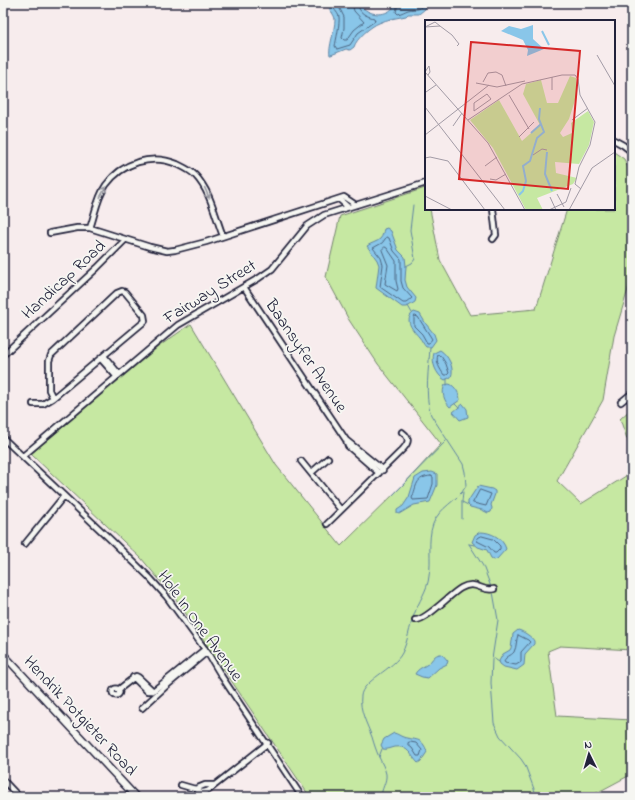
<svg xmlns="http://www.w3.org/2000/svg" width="635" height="800" viewBox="0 0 635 800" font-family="'Indie Flower',sans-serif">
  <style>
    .green { fill: #c6e8a2; stroke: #74856e }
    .water { fill: #89c6e9; stroke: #6084a3 }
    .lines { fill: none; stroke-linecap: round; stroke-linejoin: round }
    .shore { stroke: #4b6481; stroke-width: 1 }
    .stream { stroke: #6084a3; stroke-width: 1 }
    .street-casing { stroke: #22223b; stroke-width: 8 }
    .secondary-casing { stroke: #22223b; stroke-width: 9 }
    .street { stroke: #f6f6f2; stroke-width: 4.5 }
    .secondary { stroke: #f6f6f2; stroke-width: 6 }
    .oneway { stroke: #9797a0 }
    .labels { text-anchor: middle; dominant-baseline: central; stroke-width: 3.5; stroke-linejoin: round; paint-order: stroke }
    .street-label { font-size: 17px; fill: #22223b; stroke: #f6f6f2 }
    .inset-river { fill: none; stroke: #89c6e9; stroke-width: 2 }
    .inset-road { fill: none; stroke: #a29ba6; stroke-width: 1 }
    .view { fill: #d62828; fill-opacity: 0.15; stroke: #d62828; stroke-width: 2 }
    .inset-edge { fill: none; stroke: #22223b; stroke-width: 2 }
  </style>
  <rect width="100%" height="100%" fill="#f7eced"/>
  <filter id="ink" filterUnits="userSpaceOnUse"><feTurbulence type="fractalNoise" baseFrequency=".025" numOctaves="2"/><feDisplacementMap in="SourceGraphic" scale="8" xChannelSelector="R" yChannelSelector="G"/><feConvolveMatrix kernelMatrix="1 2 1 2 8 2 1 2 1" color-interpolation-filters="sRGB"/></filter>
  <g filter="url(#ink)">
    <path class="green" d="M614 152 624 159 632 176V276L614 336 603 400 557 481 581 504 629 474 632 467V650L560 646 548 651 557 716 632 720V774L589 797H310L178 602 141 558 31 454 158 347 191 324 276 465 341 546 406 482 441 444 378 364 349 320 326 277 340 216 425 188 426 209H430L440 260 470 315 536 309 567 209H614Z
      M632 408V453L620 419Z"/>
    <path class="water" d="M328 3H361L362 7C370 15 384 17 393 8L392 3 427 4 425 9 419 14H408L406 16C397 18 387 19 379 23 371 26 356 39 354 47L350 50 346 49 331 55H330C328 49 335 29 335 20 335 14 328 10 328 3Z
      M387 228 391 231 398 250 405 257 406 266 405 280 407 287 416 298 415 302 407 307H402L376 288 379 265 377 260 367 246C371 243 377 242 380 239 383 236 383 232 384 229Z
      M414 312 420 314 426 324 434 334 436 340 431 347H426C423 344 422 340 419 337 413 330 403 320 414 312Z
      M440 350C448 355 455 368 451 377L445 380C436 375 431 362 434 353Z
      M449 384C455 385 460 395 460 400L450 407C444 401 441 392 445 385Z
      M463 404 467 409 468 417 460 420 453 412Z
      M432 472 437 474V485L430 502 414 505 399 514 397 513V510L403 506 409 497 415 478 423 473Z
      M478 486 492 489 495 491V494L491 505 492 508 491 512 488 513 482 510 470 507 468 505V501Z
      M480 532C491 532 503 538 506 549L497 559 494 560 491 558 487 550 478 547 472 542 475 535Z
      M518 630C523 631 532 637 534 641V644L525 654 524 665 517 670 504 667 500 664 499 661 503 654 510 650 511 648 513 634Z
      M440 654H442L448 661 447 664 439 668 428 678 422 677 415 674C418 668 424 667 429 663 433 659 434 655 440 654Z
      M394 733C398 734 400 736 403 737 415 741 422 736 427 752L421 761 418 763C411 756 408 745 395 747 391 748 387 750 383 749L381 745 384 739Z"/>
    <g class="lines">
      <path class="shore" d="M332 3C332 9 338 12 339 17 340 23 336 41 335 46L337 49 350 45 358 33 375 21 374 18C366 16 358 13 358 3
        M337 3 344 17V28L342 38 344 40H347L354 30 364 22 354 11 352 3
        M397 3V8L396 12 398 14C402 13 405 11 408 10 416 8 420 12 423 3
        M387 237 389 238 394 251 401 259V281L403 288 412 298 406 303H403L380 287 383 265 381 258 373 248 382 243Z
        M385 247 387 248 396 261V281L398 289 397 291 385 284 388 265 382 250Z
        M415 316 418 317 432 339 429 343H427L422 334 414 326V318Z
        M438 355 441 356 446 364 449 373 447 375H444C440 369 435 362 438 355Z
        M431 476 433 477V484L428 499 413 500 412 498C417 486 415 477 431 476Z
        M480 490 491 494 486 506 473 503Z
        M482 536 493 539 500 546V549L496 553H494L489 547 477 541 478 538Z
        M518 635 528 640 530 642 521 652V662L516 665 505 663 504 661C506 656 511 656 514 652 517 646 516 640 518 635Z
        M410 742 416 743 422 750 420 756H417L412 748 408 745V743Z"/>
      <path class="stream" d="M406 266 412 263 415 259 410 230 413 205
        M408 306 412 313
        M447 379V385
        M455 404 458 407
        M392 496 446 441
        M462 502 468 505
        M462 519V501L463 492
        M469 544 483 566 491 587
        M469 544 475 545
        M493 592 498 620 492 659 491 683 494 723 500 736 521 759 525 765 537 797
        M493 658 499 662
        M379 757 382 749
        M381 797C381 789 387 782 386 774 385 768 381 762 379 757 376 750 374 744 372 737 367 724 359 710 361 696 362 681 394 669 402 653 408 641 409 628 414 615 418 602 428 590 429 576 432 559 427 541 433 524 439 507 458 501 466 486L465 472 463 464 431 415C424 396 429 368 430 347"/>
      <g class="street-casing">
        <path id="street" d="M614 140 623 145 632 152
          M339 199 348 207
          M493 209 496 235 493 239
          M90 228C95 214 97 198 106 185 122 163 151 153 177 164 183 167 190 170 195 175 211 192 215 216 223 236
          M50 233 77 228H90L150 247 167 251 175 250 206 242 344 197 356 205
          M244 287 346 440 348 446 379 473
          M122 291 125 292 144 315 145 321 53 398 49 390V361L51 355 117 293Z
          M3 355 97 268 125 240
          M104 356 119 374
          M101 359 116 376
          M621 402 632 393
          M33 404H43L53 398
          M3 438 111 540 149 577 166 596 207 652 222 677 302 797
          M346 440 383 470
          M23 456 178 325 259 278 272 269 307 226 324 215 426 183
          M301 461 341 510
          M311 473 328 458
          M327 524 403 449C409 442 410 438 402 432
          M25 544 64 496
          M415 620C426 621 450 594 461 588 476 579 482 593 494 589
          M133 677 147 691H153L205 649
          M112.5 692a3.5 3.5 0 1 1 7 0a3.5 3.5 0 1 1-7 0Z
          M118 690 136 676 138 677 153 691
          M142 708 165 687 207 652
          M3 780 19 797
          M181 785 195 789 205 785H215L268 743
          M195 789C203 795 209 791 215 785"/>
      </g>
      <g class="secondary-casing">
        <path id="secondary" d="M3 654 136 797"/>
      </g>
      <use href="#street" class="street"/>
      <use href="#secondary" class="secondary"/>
    </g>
    <defs><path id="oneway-shaft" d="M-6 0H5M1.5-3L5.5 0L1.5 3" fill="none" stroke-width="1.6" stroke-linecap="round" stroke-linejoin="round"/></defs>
    <g class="oneway">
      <use href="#oneway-shaft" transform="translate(103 192) rotate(-62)"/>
      <use href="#oneway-shaft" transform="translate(207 193) rotate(66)"/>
    </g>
  </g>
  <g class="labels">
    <g class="street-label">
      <text transform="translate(64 280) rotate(-43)">Handicap Road</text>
      <text transform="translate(210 292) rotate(-32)">Fairway Street</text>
      <text transform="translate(306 356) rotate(56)">Baansyfer Avenue</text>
      <text transform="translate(200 626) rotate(54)">Hole In One Avenue</text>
      <text transform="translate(80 716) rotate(47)">Hendrik Potgieter Road</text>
    </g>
  </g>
  <g transform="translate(425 20)">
    <rect width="190" height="190" fill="#f7eced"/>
    <path d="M145 56 151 58 152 74 144 99 135 113 138 117 147 113 146 103 163 91 169 102 164 125 154 144 130 142 131 153 152 158 148 164 112 178 118 190H101L68 128 45 100 74 80 97 121 115 105 98 74 101 64 116 60 122 83H133Z" fill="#c6e8a2"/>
    <path d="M108 5V19L119 29 102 36 103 30 98 20 76 11 84 6 96 9Z" fill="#89c6e9"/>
    <path class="inset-river" d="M117 11 124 25M106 113 116 104M122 132 120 154 127 171M94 175 98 171 101 161 98 146 105 141 112 118 119 112 114 99 115 88"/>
    <path class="inset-road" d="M0 7 15 6 27 15 34 24 32 26M0 7 10 2 15 6M172 35 190 66M0 52 63 123 100 190M0 52 4 46 5 52 3 55M58 62 63 53 71 52 77 55 81 66M51 63 72 67 100 61M127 70V57M1 72 11 65M62 74 66 79 49 91V83ZM84 75 104 109M0 87 80 190M43 100 97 64 137 55H150L153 59 155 75 170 102 165 125 154 147 150 164 156 169M147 100 163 88M28 106 37 93M0 115 64 65M94 117 109 102M108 135 117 129 122 130M0 138 5 137 23 141 60 190M60 146 72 137M65 159 71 160 81 154M132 174 139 187M0 176 27 190M125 177 131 190M124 190 141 182 146 168M144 190 167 148 190 132"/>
    <path class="view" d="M46 22 155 31 143 169 34 159Z"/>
    <rect width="190" height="190" class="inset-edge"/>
  </g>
  <rect width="635" height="800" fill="none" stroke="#f6f6f2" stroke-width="16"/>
  <rect x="8" y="8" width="619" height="784" fill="none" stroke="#22223b" stroke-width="1.5" filter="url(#ink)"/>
  <g transform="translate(589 754) rotate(355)" stroke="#f6f6f2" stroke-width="3" paint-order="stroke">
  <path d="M0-3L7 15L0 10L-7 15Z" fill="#22223b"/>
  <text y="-6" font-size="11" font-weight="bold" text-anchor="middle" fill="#22223b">N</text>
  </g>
</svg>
